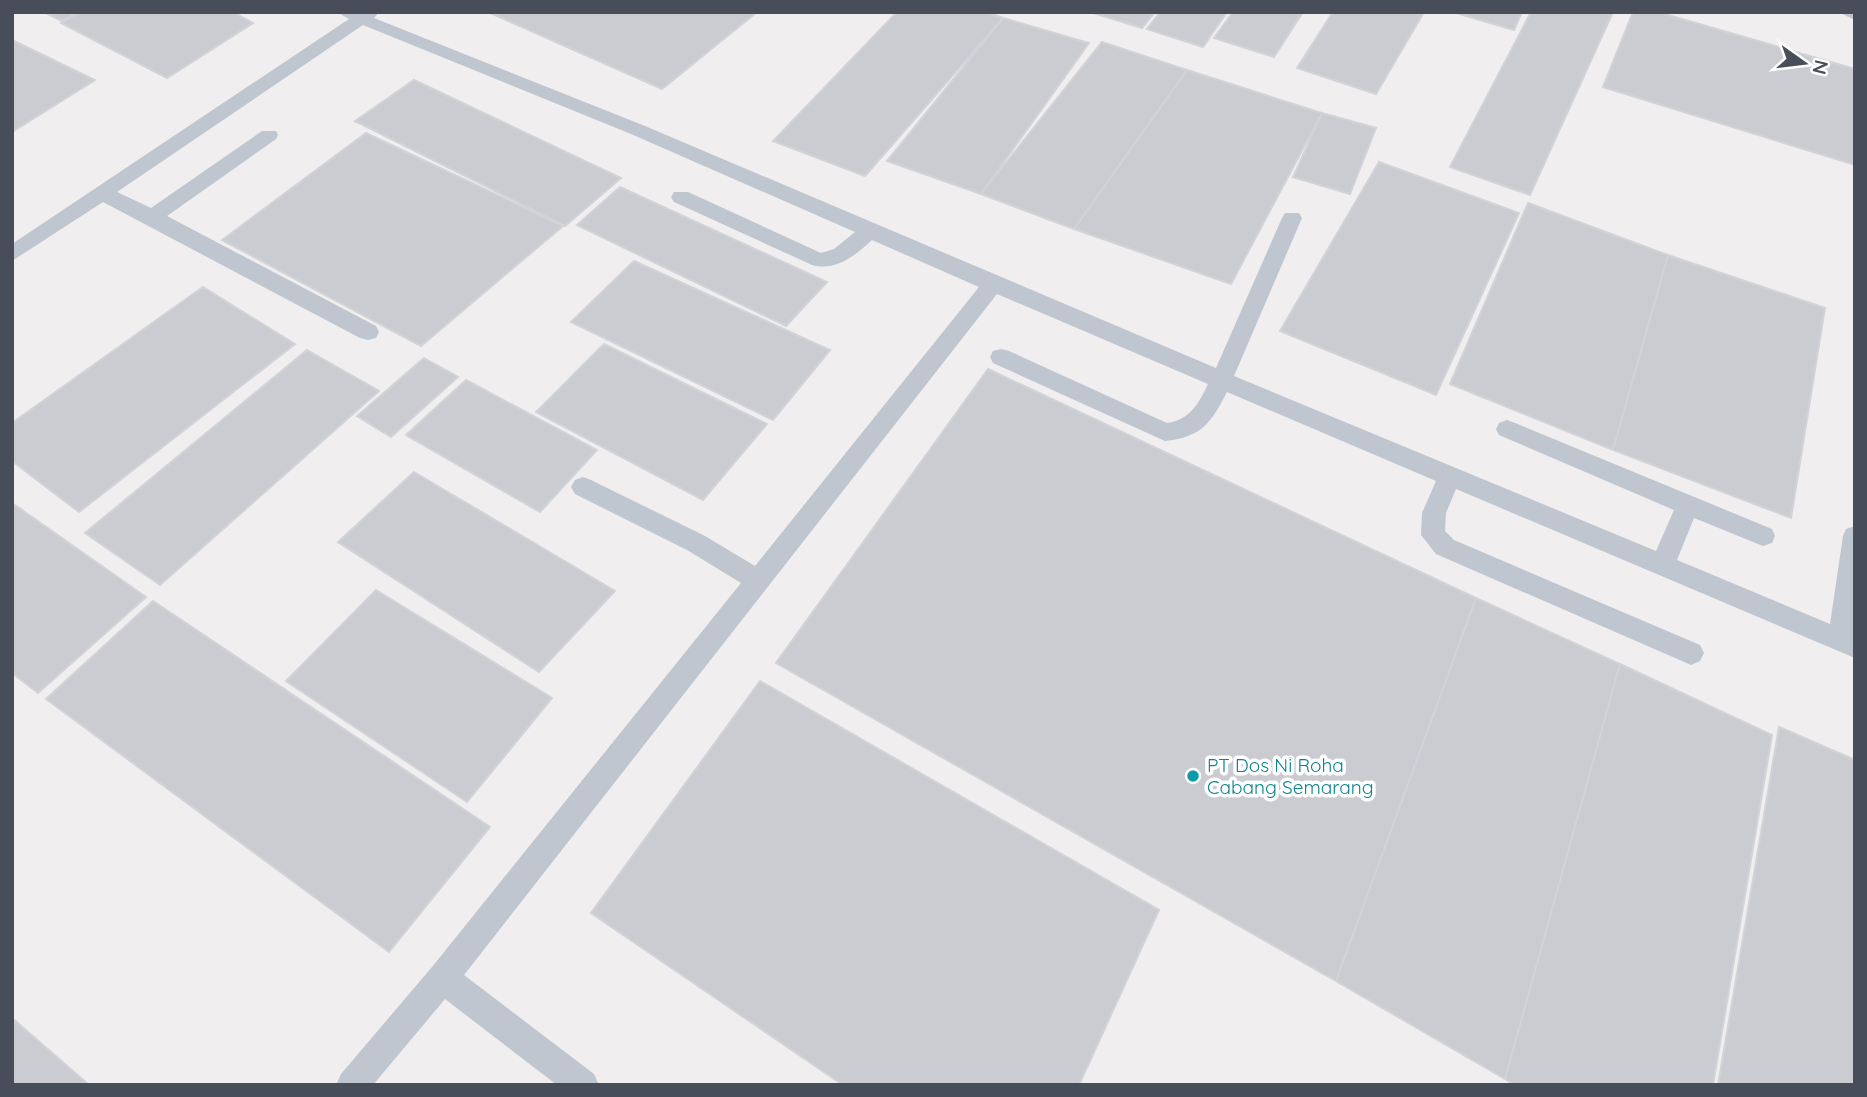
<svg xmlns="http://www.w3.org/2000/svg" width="1867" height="1097" viewBox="0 0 1867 1097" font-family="Quicksand,sans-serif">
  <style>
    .building { fill: #cbccd2; stroke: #d2d3d9; stroke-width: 2 }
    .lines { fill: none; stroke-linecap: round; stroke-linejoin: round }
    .service { fill: #bfc6cf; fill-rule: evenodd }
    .culture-dot { fill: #0f9aa8; stroke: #fff; stroke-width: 2.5 }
    .labels { text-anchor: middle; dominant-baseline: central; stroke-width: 7; stroke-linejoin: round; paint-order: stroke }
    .culture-label { font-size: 19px; fill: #0d838f; stroke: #fff; text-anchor: start }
  </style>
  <rect width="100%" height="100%" fill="#f0eeee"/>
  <path class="building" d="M44 12H77L62 21Z
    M80 12H233L253 23 167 78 61 23Z
    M488 12H757L662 89Z
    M897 12H986L1003 18 865 176 773 141Z
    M1090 12H1155L1142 28Z
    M1160 12H1227L1203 47 1147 29Z
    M1233 12H1303L1274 57 1214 38Z
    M1333 12H1424L1376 94 1297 68Z
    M1453 12H1522L1514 30Z
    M1531 12H1613L1530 195 1450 167Z
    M1633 12H1658L1855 69V165L1603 87Z
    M1003 18 1089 43 981 194 887 161Z
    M12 40 95 80 12 132Z
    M1102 42 1187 70 1074 229 981 194Z
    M1187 70 1322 113 1231 284 1074 229Z
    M414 80 621 178 565 226 355 121Z
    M1322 113 1376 128 1350 194 1293 177Z
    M366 133 563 226 421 346 222 240Z
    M1379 162 1519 213 1436 395 1280 331Z
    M620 187 827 282 786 326 577 225Z
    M1528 203 1668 255 1613 450 1450 384Z
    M1668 255 1825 308 1791 518 1613 450Z
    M634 261 830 350 773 420 571 322Z
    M203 287 295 344 79 512 12 461V423Z
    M604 344 767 424 703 500 536 412Z
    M307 350 379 391 160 585 85 533Z
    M424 358 458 377 391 437 357 416Z
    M988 369 1476 598 1336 981 776 663Z
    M466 380 597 450 540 512 406 435Z
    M414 472 615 591 539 672 338 542Z
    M12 503 146 597 38 693 12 673Z
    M376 590 552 698 467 802 286 681Z
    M1476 598 1620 664 1505 1079 1336 981Z
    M153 601 490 827 389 952 46 699Z
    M1620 664 1772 735 1713 1085H1515L1505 1079Z
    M760 681 1159 910 1079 1085H843L591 913Z
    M1779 727 1855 760V1085H1718Z
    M12 1018 89 1085H12Z"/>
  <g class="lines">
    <path class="service" d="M337 12H379L374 18 645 126 1216 368 1282 218 1285 213H1299L1302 218 1234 376 1656 551 1674 510 1499 435 1496 429 1499 423 1507 420 1515 423 1772 529 1775 536 1772 543 1763 546 1694 518 1677 560 1830 624 1843 536 1846 529 1855 526V658L1456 489 1446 513 1445 531 1454 540 1700 645 1704 653 1700 661 1691 665 1682 661 1436 554 1421 535 1422 513 1436 481 1227 392C1211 423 1202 437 1165 441L993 363 990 357 993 351 1001 349 1009 351 1167 423C1190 420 1199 403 1208 384L997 294 464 975 594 1074 599 1085H557L445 999 373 1085H336L341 1074 432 967 741 583 687 550 575 494 571 487 575 480 583 477 591 480 705 536 755 566 979 287 872 240C856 255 835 272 812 265L674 202 671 197 674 192H688L821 253 834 249 855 232 631 134 363 25 117 192 151 208 262 131H276L278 135 276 139 167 216 376 326 379 332 376 338 368 340 360 338 103 202 12 261V244L349 19Z
      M1838 12H1855V20Z"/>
  </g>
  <circle class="culture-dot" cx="1193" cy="776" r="7"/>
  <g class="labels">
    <g class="culture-label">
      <text x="1207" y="765">PT Dos Ni Roha<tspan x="1207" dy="22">Cabang Semarang</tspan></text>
    </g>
  </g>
  <rect width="1867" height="1097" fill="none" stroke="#474e59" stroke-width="28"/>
  <g transform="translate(1804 63) rotate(104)" stroke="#ffffff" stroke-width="5" paint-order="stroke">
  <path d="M0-5L12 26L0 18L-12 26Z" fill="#474e59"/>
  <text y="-10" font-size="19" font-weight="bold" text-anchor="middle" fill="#474e59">N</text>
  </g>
</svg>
